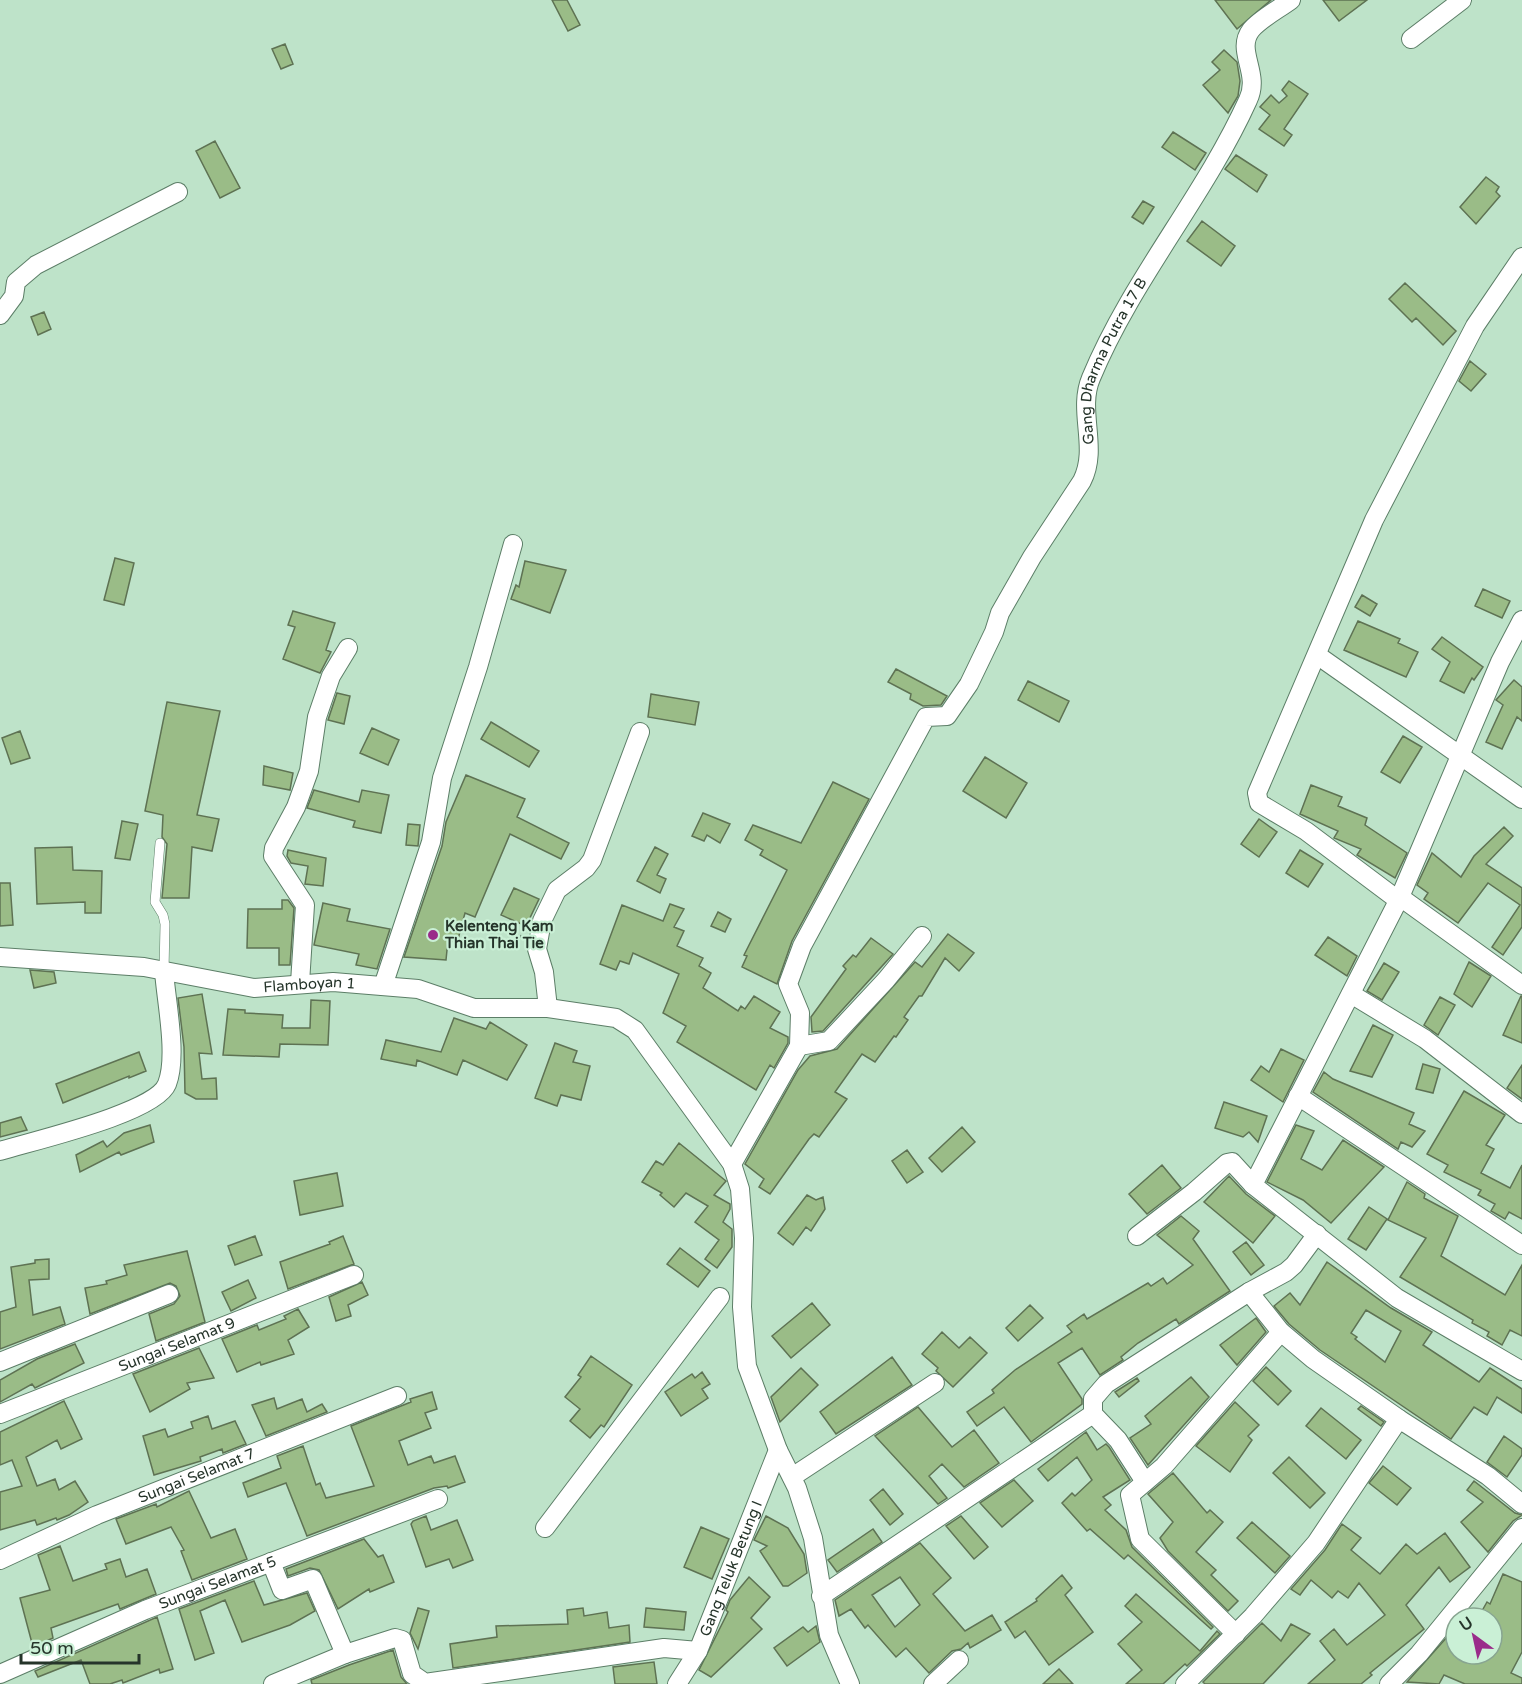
<svg xmlns="http://www.w3.org/2000/svg" width="1522" height="1684" viewBox="0 0 1522 1684" font-family="'Varela Round',sans-serif">
  <style>
    .building { fill: #9abc87; stroke: #5e7253; stroke-width: 1.5; fill-rule: evenodd }
    .lines { fill: none; stroke-linecap: round; stroke-linejoin: round }
    .lane-casing { stroke: #5c7e67; stroke-width: 10 }
    .street-casing { stroke: #5c7e67; stroke-width: 20 }
    .path { stroke: #708a78; stroke-width: 3; stroke-dasharray: 1.5 4.5; stroke-linecap: butt }
    .lane { stroke: #fff; stroke-width: 9 }
    .street { stroke: #fff; stroke-width: 18 }
    .poi-dot { fill: #9a2b8a; stroke: #caf0d6; stroke-width: 2 }
    .labels { text-anchor: middle; dominant-baseline: central; stroke-width: 4.5; stroke-linejoin: round; paint-order: stroke }
    .street-label { font-size: 15px; fill: #25342a; stroke: #caf0d6 }
    .poi-label { font-size: 15px; font-weight: bold; fill: #25342a; stroke: #caf0d6; text-anchor: start }
  </style>
  <rect width="100%" height="100%" fill="#bee3c9"/>
  <path class="building" d="M552 0H567L580 25 568 31Z
    M1215 0H1271L1237 29Z
    M1323 0H1367L1339 21Z
    M285 44 293 64 281 69 272 49Z
    M1224 50 1237 62 1240 81 1238 96 1228 113 1203 85 1220 70 1212 62Z
    M1289 81 1308 94 1284 129 1292 135 1284 146 1259 129 1270 115 1260 107 1271 95 1279 103 1287 96 1282 90Z
    M1173 132 1206 153 1195 170 1162 147Z
    M215 141 240 188 220 198 196 151Z
    M1236 155 1267 175 1257 192 1225 169Z
    M1486 177 1499 187 1496 192 1500 196 1476 224 1460 207Z
    M1143 201 1154 207 1143 224 1132 217Z
    M1202 221 1235 246 1221 266 1187 241Z
    M1405 283 1456 331 1443 345 1416 318 1412 322 1389 299Z
    M44 312 51 329 38 335 31 317Z
    M1470 361 1486 374 1471 391 1459 381Z
    M115 558 134 563 124 605 104 600Z
    M525 561 566 570 550 613 511 599 516 585 519 587Z
    M1483 589 1510 601 1502 618 1475 606Z
    M1362 595 1377 604 1370 616 1355 607Z
    M293 611 335 623 326 650 331 652 320 673 283 659 295 627 288 625Z
    M1358 621 1400 639 1398 643 1418 652 1406 677 1344 650Z
    M1442 637 1483 667 1474 680 1472 678 1464 693 1440 681 1450 662 1432 649Z
    M896 669 947 696 941 705 923 706 910 699 911 694 888 682Z
    M1514 680 1522 687V721L1517 717 1502 749 1486 742 1503 705 1496 700Z
    M1028 681 1069 701 1059 722 1018 700Z
    M337 693 350 696 344 724 328 720Z
    M651 694 699 702 695 725 648 717Z
    M167 702 220 711 197 815 219 819 212 851 192 847 189 898H162L167 844 162 837 163 815 145 811Z
    M491 722 539 751 529 767 481 739Z
    M372 728 399 740 388 765 360 753Z
    M20 731 30 758 11 764 2 738Z
    M1403 736 1422 747 1400 783 1381 772Z
    M985 757 1027 783 1006 818 963 791Z
    M264 766 293 773 290 790 263 785Z
    M466 775 525 799 517 817 569 843 561 859 510 834 475 917 465 913 457 943 448 940 446 960 404 957 442 846 446 822Z
    M833 782 869 799 792 941 777 984 742 967 747 956 744 955 787 870 760 855 763 850 745 840 753 825 801 843Z
    M1311 785 1342 797 1338 806 1367 818 1365 825 1407 853 1395 878 1357 855 1361 849 1334 838 1338 831 1300 814Z
    M314 790 359 802 362 790 389 795 381 833 353 827 355 821 307 808Z
    M703 813 730 824 720 843 707 835 704 841 692 836Z
    M1259 819 1277 832 1259 857 1241 844Z
    M122 821 138 824 130 860 115 858Z
    M408 824 420 825 418 846 406 845Z
    M1504 827 1513 836 1486 864 1522 888V927L1503 955 1492 947 1520 905 1488 883 1458 923 1424 899 1428 893 1417 885 1432 853 1461 877 1474 856Z
    M72 847 73 870 102 871 101 913H85V902L37 904 35 848Z
    M655 847 668 854 657 875 666 879 660 893 637 881Z
    M288 850 326 858 323 886 305 884 308 866 291 863 287 856Z
    M1300 850 1323 864 1308 887 1286 873Z
    M0 883H10L13 925 0 926Z
    M514 888 539 899 526 926 501 915Z
    M282 900H288L294 908 290 965H279V948H247L248 909H282Z
    M323 903 350 909 347 921 390 929 377 969 356 965 359 954 314 945Z
    M670 904 684 909 674 927 684 931 677 946 703 958 699 966 711 973 703 988 738 1011 741 1006 745 1009 754 996 780 1012 770 1028 788 1037V1043L774 1068 770 1065 756 1090 677 1042 686 1026 663 1013 679 974 633 953 629 964 620 961 616 970 600 964 622 905 663 921Z
    M718 912 731 919 725 932 711 926Z
    M948 934 974 953 959 971 945 958 922 996H919L904 1017 908 1020 896 1037 894 1036 875 1062 862 1054 835 1092 847 1099 819 1137 814 1134 809 1139 770 1194 759 1187 764 1179 745 1164 798 1070 810 1056 837 1049 915 962 922 967Z
    M1328 937 1357 956 1347 976 1315 955Z
    M871 938 893 954 823 1031 812 1032 811 1017 846 969 843 966 853 955 856 957Z
    M1469 962 1491 976 1472 1007 1454 994Z
    M1384 963 1399 972 1382 1000 1367 991Z
    M30 970 54 972 56 983 34 988Z
    M202 994 212 1054 199 1053 202 1079 216 1078 217 1099H196L185 1093 184 1047 178 998Z
    M1521 996H1522V1043L1503 1035Z
    M1440 997 1455 1005 1438 1035 1424 1025Z
    M311 1000 330 1001 328 1045 280 1044 279 1057 223 1055 228 1009 245 1010V1013L283 1015 282 1028H310Z
    M454 1018 486 1029 490 1022 527 1045 507 1080 463 1060 457 1075 417 1060 416 1066 381 1059 386 1040 441 1052Z
    M1373 1025 1393 1035 1372 1077 1350 1071Z
    M555 1043 577 1051 573 1062 590 1066 581 1100 561 1095 557 1106 535 1098Z
    M1281 1049 1304 1060 1283 1102 1251 1080 1261 1066 1269 1072Z
    M139 1052 146 1071 129 1078V1076L63 1103 56 1084Z
    M1423 1064 1440 1069 1433 1093 1416 1089Z
    M1522 1065V1099L1507 1088Z
    M1324 1072 1333 1079 1414 1113 1409 1124 1425 1131 1412 1147 1401 1142 1398 1149 1313 1092Z
    M1464 1091 1505 1115 1486 1145 1494 1149 1481 1173 1510 1188 1522 1165V1219L1509 1212 1505 1219 1491 1211 1495 1204 1478 1195 1481 1190 1444 1172 1448 1165 1427 1154Z
    M1224 1102 1267 1116 1258 1142 1249 1132 1243 1137 1215 1128Z
    M21 1117 27 1130 0 1137V1123Z
    M150 1125 154 1142 121 1155 119 1152 80 1172 76 1155 103 1141 107 1147 124 1133Z
    M1296 1125 1314 1131 1301 1159 1322 1170 1343 1140 1384 1167 1331 1223 1303 1200 1267 1182Z
    M962 1127 975 1142 942 1172 929 1158Z
    M679 1143 726 1181 714 1195 730 1204V1209L723 1222 732 1229V1247L717 1268 705 1259 719 1240 695 1222 708 1206 686 1193 674 1207 660 1195 662 1193 642 1182 656 1161 663 1165Z
    M907 1150 923 1172 907 1183 892 1161Z
    M1162 1165 1181 1188 1147 1214 1129 1194Z
    M337 1173 343 1206 300 1215 294 1181Z
    M1229 1176 1246 1194 1275 1216 1253 1243 1204 1202Z
    M1407 1182 1425 1194 1424 1198 1458 1216 1441 1256 1505 1295 1522 1265V1336L1510 1330 1502 1345 1487 1336 1489 1332 1472 1323 1473 1320 1400 1277 1426 1238 1388 1220Z
    M807 1195 816 1200 823 1197 825 1209 811 1231 806 1227 793 1245 778 1233Z
    M1369 1207 1387 1219 1366 1250 1348 1239Z
    M1181 1216 1199 1231 1193 1239 1230 1291 1179 1324 1176 1319 1138 1343 1121 1357 1123 1360 1100 1375 1082 1348 1058 1363 1082 1399V1404L1031 1442 1004 1407 977 1426 967 1412 994 1393 992 1390 1015 1370 1072 1332 1067 1326 1084 1314 1087 1319 1148 1283 1151 1286 1163 1278 1167 1284 1193 1265 1157 1235Z
    M255 1236 262 1255 235 1265 228 1246Z
    M343 1236 354 1264 288 1289 280 1262 330 1244 329 1242Z
    M1246 1242 1264 1265 1251 1275 1233 1252Z
    M680 1248 710 1271 698 1287 667 1264Z
    M187 1251 205 1322 156 1341 149 1314 174 1304 180 1296 176 1286 170 1283 90 1314 85 1288 107 1284 106 1281 127 1275 124 1265Z
    M49 1259V1279L29 1280 33 1315 60 1307 65 1324 0 1349V1312L16 1307 11 1267 35 1263V1260Z
    M1327 1262 1391 1308 1432 1332 1423 1345 1479 1382 1490 1368 1522 1389V1413L1497 1397 1487 1415 1474 1407 1451 1439 1320 1350 1289 1324 1274 1306 1290 1293 1300 1305ZM1366 1310 1401 1331 1385 1362 1355 1339 1357 1337 1351 1333Z
    M248 1280 256 1298 231 1311 222 1292Z
    M362 1282 368 1295 348 1305 351 1316 336 1321 329 1297Z
    M812 1303 830 1325 791 1358 772 1336Z
    M1030 1305 1043 1318 1018 1341 1006 1328Z
    M298 1309 309 1327 288 1340 294 1354 261 1365 260 1362 237 1372 222 1339 257 1325 259 1330 286 1319 284 1316Z
    M1256 1318 1266 1332 1237 1365 1220 1345Z
    M942 1332 959 1348 970 1337 987 1353 953 1387 936 1371 938 1368 922 1354Z
    M75 1344 84 1363 35 1388 32 1384 0 1402V1380L37 1359Z
    M199 1348 214 1378 187 1383 190 1389 150 1412 133 1374Z
    M591 1356 632 1385 604 1427 601 1425 590 1438 570 1421 580 1409 565 1397 581 1377 578 1375Z
    M892 1357 912 1385 836 1434 820 1412Z
    M1266 1367 1291 1391 1278 1405 1253 1381Z
    M801 1368 818 1385 780 1422 771 1397Z
    M702 1372 710 1384 702 1389 708 1398 681 1416 665 1392 692 1374 695 1378Z
    M1191 1377 1209 1397 1148 1465 1130 1438 1151 1424 1145 1416Z
    M1137 1378 1139 1381 1119 1397 1115 1392Z
    M432 1392 437 1409 425 1413 431 1428 399 1441 408 1465 431 1456 434 1463 455 1456 465 1482 448 1488 447 1486 434 1488 307 1536 286 1483 248 1497 243 1483 281 1468 277 1456 303 1446 316 1485 320 1483 326 1498 374 1486 351 1426 411 1402 410 1399Z
    M274 1398 277 1409 302 1399 307 1412 322 1404 327 1412 266 1436 252 1405Z
    M64 1401 82 1439 61 1449 57 1440 26 1457 37 1486 55 1479 59 1490 75 1481 88 1502 69 1515 57 1520 56 1518 37 1525 35 1520 0 1530V1492L22 1486 12 1460 0 1465V1432Z
    M1235 1402 1259 1425 1248 1436 1252 1440 1230 1472 1196 1446Z
    M1361 1406 1384 1422 1381 1426 1358 1409Z
    M918 1407 952 1447 974 1430 999 1463 964 1487 942 1464 929 1476 947 1498 938 1504 875 1436Z
    M1321 1408 1361 1440 1346 1459 1306 1426Z
    M208 1416 212 1429 235 1421 246 1444 223 1453 222 1449 200 1457 201 1461 154 1475 143 1436 165 1429 168 1437 193 1428 191 1422Z
    M1086 1432 1097 1450 1106 1444 1109 1447 1130 1480 1103 1497 1111 1505 1105 1510 1126 1530 1132 1547 1213 1627 1211 1629 1128 1555 1124 1559 1090 1529 1087 1531 1062 1503 1072 1493 1075 1496 1092 1480 1077 1457 1048 1481 1038 1469Z
    M1504 1436 1522 1449V1455L1507 1477 1487 1462Z
    M1289 1457 1325 1493 1310 1508 1273 1473Z
    M1383 1466 1411 1488 1397 1505 1369 1483Z
    M1173 1473 1207 1513 1210 1510 1223 1522 1196 1552 1216 1570 1211 1575 1238 1601 1228 1611 1168 1551 1160 1538 1173 1522 1148 1494Z
    M1014 1480 1033 1501 1002 1527 980 1503Z
    M1474 1481 1515 1513 1522 1515 1513 1521 1488 1552 1461 1522 1483 1502 1467 1490Z
    M883 1489 903 1514 890 1525 870 1500Z
    M189 1491 211 1538 235 1529 247 1559 192 1580 181 1551 184 1550 171 1527 126 1544 116 1519 156 1504 157 1507Z
    M426 1516 431 1530 457 1520 473 1560 453 1568 449 1559 426 1567 411 1524 413 1521Z
    M766 1516 788 1528 804 1554 807 1573 788 1586H783L760 1551 767 1546 754 1540Z
    M961 1516 988 1547 974 1559 946 1526Z
    M1252 1522 1290 1556 1275 1573 1237 1538Z
    M1342 1524 1361 1538 1351 1550 1380 1574 1406 1544 1417 1554 1445 1533 1470 1567 1450 1582 1439 1567 1406 1605 1424 1629 1370 1673 1372 1675 1361 1684H1308L1335 1660 1320 1641 1334 1629 1347 1645 1385 1615 1359 1583 1348 1598 1338 1591 1332 1598 1311 1580 1300 1595 1291 1589 1325 1550Z
    M701 1527 729 1539 712 1579 684 1567Z
    M873 1529 882 1542 837 1572 828 1560Z
    M364 1539 378 1557 383 1555 394 1582 370 1592 369 1589 338 1609 319 1570 310 1568 288 1576 286 1569Z
    M920 1543 951 1578 933 1594 965 1631 992 1615 1001 1630 970 1648 968 1643 961 1649 952 1651 929 1673 906 1648 896 1657 868 1625 865 1628 851 1609 839 1616 835 1600ZM900 1577 920 1605 895 1627 872 1595Z
    M60 1546 73 1581 107 1569 105 1564 120 1559 126 1577 147 1569 156 1594 120 1609 118 1604 51 1628 53 1638 33 1647 20 1598 50 1590 38 1555Z
    M1503 1574 1522 1582V1652L1511 1673 1522 1678V1684H1465L1444 1675 1439 1684 1407 1682 1456 1627V1654H1492V1618H1478L1487 1602 1490 1604Z
    M1062 1575 1072 1588 1065 1595 1093 1632 1049 1665 1025 1631 1015 1638 1005 1622 1037 1601 1036 1599Z
    M749 1577 770 1597 751 1618 762 1629 711 1677 699 1670 728 1612 726 1610 730 1600Z
    M254 1581 264 1605 307 1593 315 1611 290 1625 242 1642 225 1600 200 1611 214 1653 195 1660 179 1609Z
    M1136 1594 1200 1651 1217 1631 1220 1634 1187 1666 1185 1664 1163 1684H1126L1142 1670 1118 1644 1142 1622 1125 1606Z
    M418 1608 429 1611 418 1649 410 1633Z
    M583 1608 584 1616 607 1612 609 1628 629 1625 630 1642 453 1668 450 1644 497 1637 496 1626 568 1624 567 1610Z
    M646 1608 686 1612 684 1630 644 1627Z
    M157 1617 173 1669 160 1673 159 1669 123 1683 122 1680 110 1684H90L81 1660 38 1677 35 1671Z
    M1262 1623 1281 1641 1291 1624 1310 1634 1263 1684H1205L1203 1682Z
    M816 1626 820 1642 787 1666 774 1648 803 1627 808 1632Z
    M393 1650 401 1677 407 1684H312L311 1680 349 1665Z
    M654 1662 657 1684H615L613 1667Z
    M1059 1669 1073 1684H1043Z"/>
  <g class="lines">
    <g class="lane-casing">
      <path id="lane" d="M160 843 155 902 163 915 165 924 164 971"/>
    </g>
    <g class="street-casing">
      <g id="street">
        <path d="M1411 39 1462 0"/>
        <path d="M0 315 14 296 16 282 36 265 178 192"/>
        <path d="M1522 620 1500 662 1400 897 1253 1185 1397 1298 1522 1371"/>
        <path d="M1317 655 1522 799"/>
        <path d="M1400 897 1522 985"/>
        <path d="M1398 900 1306 831 1259 803 1257 793 1374 520 1475 326 1522 257"/>
        <path id="s1" d="M0 957 144 967 254 988 333 982 418 989 474 1008H548L616 1018 635 1030 732 1164 740 1189 744 1238 742 1307 747 1366 778 1450 797 1488 813 1538 829 1635 850 1684"/>
        <path d="M300 983 305 905 273 856 274 848 296 807 309 771 317 717 331 676 348 648"/>
        <path d="M383 986 431 842 442 778 478 667 513 544"/>
        <path d="M1351 994 1425 1039 1522 1114"/>
        <path d="M548 1008 544 972 537 949 542 921 557 890 586 868 592 860 640 732"/>
        <path d="M799 1046 829 1041 886 980 922 936"/>
        <path d="M1298 1096 1522 1245"/>
        <path d="M0 1151C32 1141 156 1113 167 1084 178 1056 166 1001 164 971"/>
        <path id="s2" d="M732 1164 799 1046 800 1013 788 984 802 946 926 717 947 716 969 684 994 632 1000 613 1032 557 1082 481C1099 448 1077 411 1091 378 1132 279 1204 197 1248 100 1261 73 1235 51 1251 30 1260 19 1279 9 1291 0"/>
        <path d="M1137 1236 1194 1192 1227 1163 1232 1162 1253 1185"/>
        <path d="M1249 1292 1281 1332 1313 1359 1399 1419"/>
        <path d="M0 1362 169 1294"/>
        <path id="s3" d="M0 1414 354 1275"/>
        <path d="M1093 1414 1118 1440 1145 1482"/>
        <path d="M792 1477 935 1383"/>
        <path d="M545 1528 720 1297"/>
        <path id="s4" d="M0 1560 97 1515 397 1396"/>
        <path d="M271 1562 282 1590 313 1579 345 1654"/>
        <path d="M821 1596 1093 1414V1399L1106 1384 1249 1292 1286 1272 1294 1265 1317 1234"/>
        <path d="M1236 1634 1140 1539 1130 1495 1164 1466 1281 1332"/>
        <path id="s5" d="M0 1674 145 1610 438 1499"/>
        <path d="M273 1684 345 1654 395 1638 402 1640 412 1674 425 1683 664 1648 698 1651"/>
        <path id="s6" d="M677 1684 698 1651 778 1450"/>
        <path d="M933 1684 959 1660"/>
        <path d="M1185 1684 1253 1616 1316 1543 1399 1419 1488 1476 1522 1504"/>
        <path d="M1389 1684 1419 1654 1522 1528"/>
      </g>
    </g>
    <path class="path" d="M509 931 524 938"/>
    <use href="#lane" class="lane"/>
    <use href="#street" class="street"/>
  </g>
  <circle class="poi-dot" cx="433" cy="935" r="6"/>
  <g class="labels">
    <g class="street-label">
      <text stroke="none"><textPath href="#s2" startOffset="921">Gang Dharma Putra 17 B</textPath></text>
      <text stroke="none"><textPath href="#s1" startOffset="312">Flamboyan 1</textPath></text>
      <text stroke="none"><textPath href="#s3" startOffset="190">Sungai Selamat 9</textPath></text>
      <text stroke="none"><textPath href="#s4" startOffset="214">Sungai Selamat 7</textPath></text>
      <text stroke="none"><textPath href="#s6" startOffset="128">Gang Teluk Betung I</textPath></text>
      <text stroke="none"><textPath href="#s5" startOffset="236">Sungai Selamat 5</textPath></text>
    </g>
    <g class="poi-label">
      <text x="445" y="926">Kelenteng Kam<tspan x="445" dy="17">Thian Thai Tie</tspan></text>
    </g>
  </g>
  <g transform="translate(1474 1636) rotate(327)"><circle r="28" fill="#caf0d6" stroke="#88a591" stroke-width="1.5"/>
  <path d="M0-4.5L10 22L0 15L-10 22Z" fill="#9a2b8a"/>
  <text y="-9" font-size="16" font-weight="bold" text-anchor="middle" fill="#25342a">U</text>
  </g>
  <path d="M21 1654v9h118v-9" fill="none" stroke="#25342a" stroke-width="3"/>
  <text x="30" y="1654" font-size="18" fill="#25342a" stroke="#caf0d6" stroke-width="4.5" paint-order="stroke">50 m</text>
</svg>
